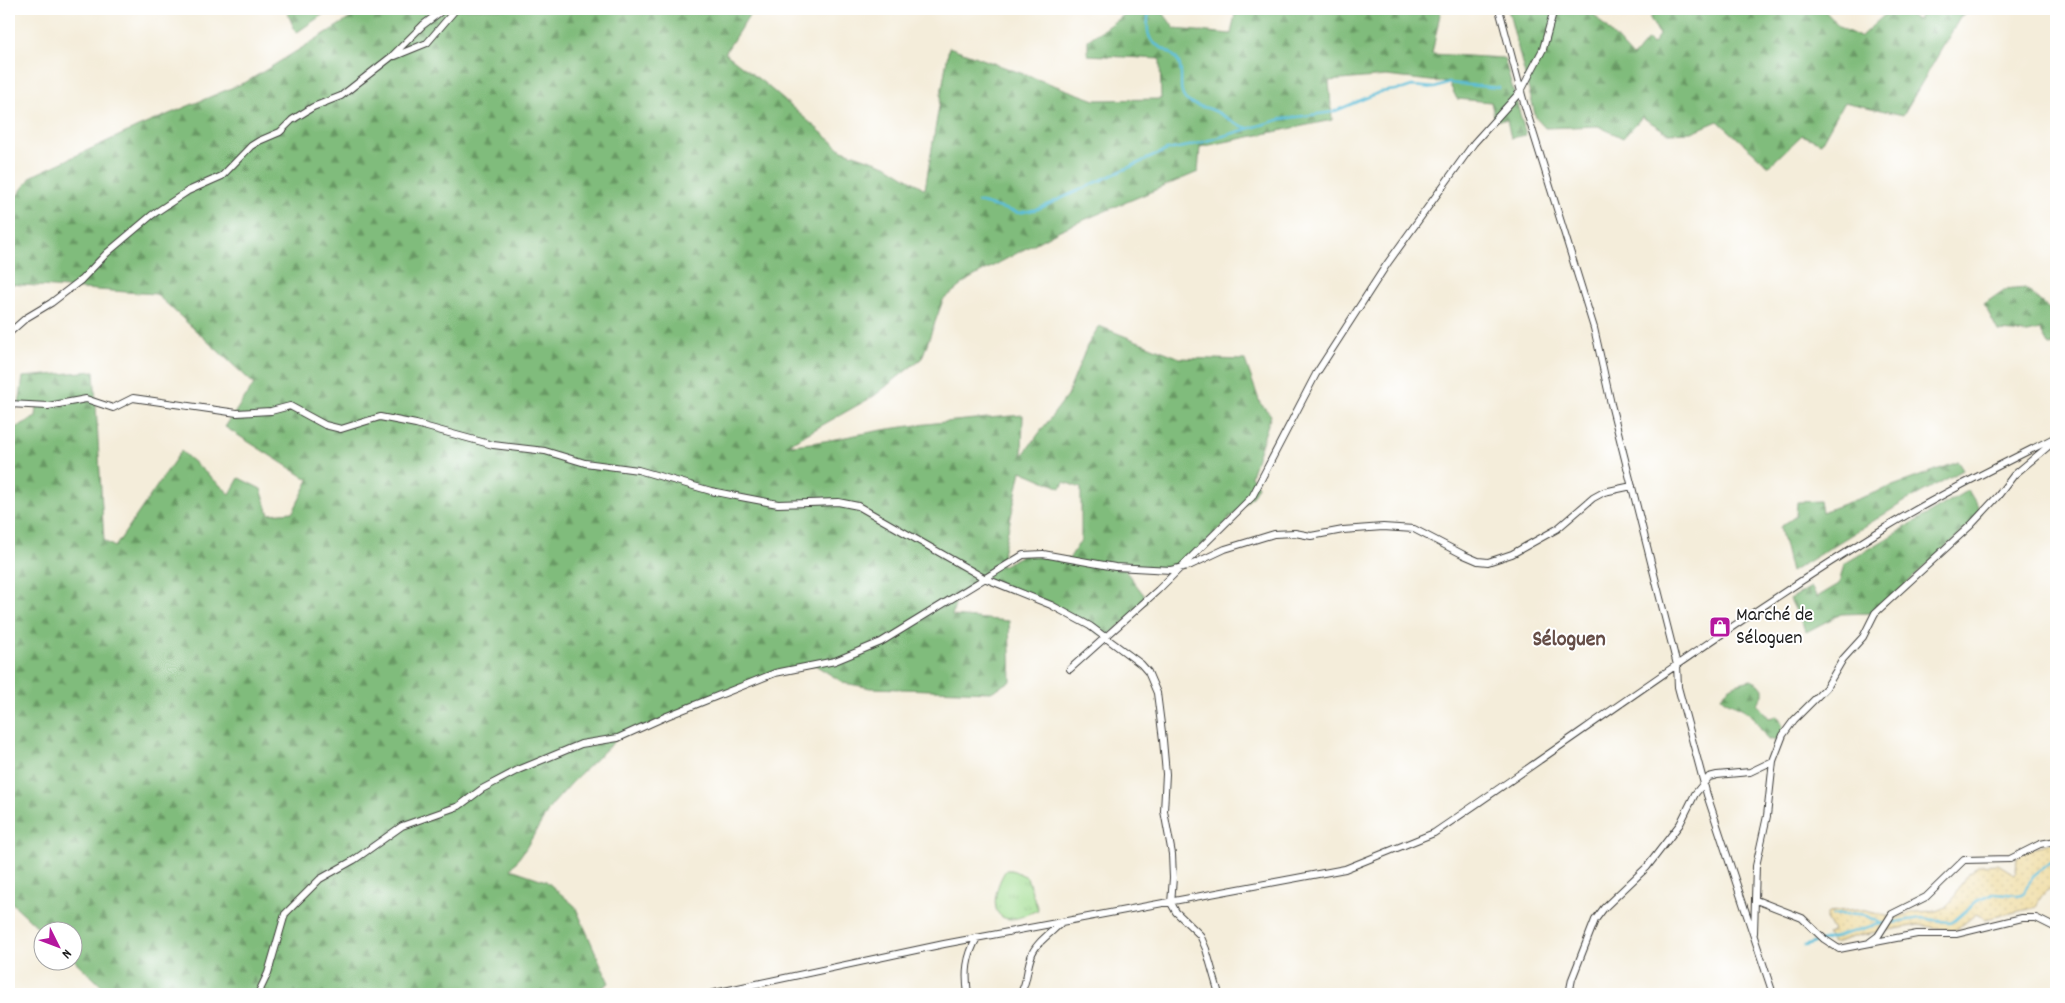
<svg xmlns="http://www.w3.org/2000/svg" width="2065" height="1003" viewBox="0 0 2065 1003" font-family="Dekko,sans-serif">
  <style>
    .grass { fill: url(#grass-tufts); stroke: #5e7c56 }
    .forest { fill: url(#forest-firs); stroke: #4e6c4c; fill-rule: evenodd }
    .sand { fill: url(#sand-dots); stroke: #857b5d }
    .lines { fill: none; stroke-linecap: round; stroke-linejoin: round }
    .stream { stroke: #5bbed9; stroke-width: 2.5 }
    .minor-casing { stroke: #3c3b38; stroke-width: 8 }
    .minor { stroke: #fff; stroke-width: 6 }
    .labels { text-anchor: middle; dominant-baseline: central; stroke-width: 4; stroke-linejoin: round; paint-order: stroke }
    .poi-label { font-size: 20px; fill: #1c1c1c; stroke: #fff; text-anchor: start }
    .quarter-label { font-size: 22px; font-weight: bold; fill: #664e47; stroke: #fff }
  </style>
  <defs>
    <pattern id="grass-tufts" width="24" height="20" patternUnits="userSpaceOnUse" patternTransform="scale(1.25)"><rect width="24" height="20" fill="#a1dd91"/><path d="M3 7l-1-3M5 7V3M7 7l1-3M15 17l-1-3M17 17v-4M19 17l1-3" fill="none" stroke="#8abd7c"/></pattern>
    <pattern id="forest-firs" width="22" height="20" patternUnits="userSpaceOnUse" patternTransform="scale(1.25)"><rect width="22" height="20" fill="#80bc7b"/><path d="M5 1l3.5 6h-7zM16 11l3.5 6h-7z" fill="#689864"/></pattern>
    <pattern id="sand-dots" width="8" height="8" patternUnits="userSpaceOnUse" patternTransform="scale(1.25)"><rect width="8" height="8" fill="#eeda9e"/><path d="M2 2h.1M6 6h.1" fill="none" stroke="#ccba88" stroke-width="1.8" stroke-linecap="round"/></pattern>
  </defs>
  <rect width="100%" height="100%" fill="#fff"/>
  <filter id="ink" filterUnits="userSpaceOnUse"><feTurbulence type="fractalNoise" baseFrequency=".02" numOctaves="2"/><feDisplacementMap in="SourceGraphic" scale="10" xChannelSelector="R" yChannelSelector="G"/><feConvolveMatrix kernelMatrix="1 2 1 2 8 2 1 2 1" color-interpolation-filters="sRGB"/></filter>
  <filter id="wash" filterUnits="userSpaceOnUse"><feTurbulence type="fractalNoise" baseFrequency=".0096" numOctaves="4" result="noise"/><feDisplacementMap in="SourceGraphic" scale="20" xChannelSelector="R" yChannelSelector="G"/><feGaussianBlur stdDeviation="1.12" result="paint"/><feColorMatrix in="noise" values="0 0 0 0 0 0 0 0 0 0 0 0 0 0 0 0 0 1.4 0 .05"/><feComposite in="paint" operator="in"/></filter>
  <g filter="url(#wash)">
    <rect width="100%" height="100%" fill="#f4edda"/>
    <path class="grass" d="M1006 870H1012L1027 877 1038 910C1030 913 1019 919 1011 919 985 919 997 882 1006 870Z"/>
    <path class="forest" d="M286 9H331L296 33Z
      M365 9H753L725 53 764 83 842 150 886 165 925 189 949 47 1095 100 1161 99 1160 59 1088 55V40L1131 10H1161L1175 29 1231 34 1236 9H1441L1432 54 1504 58 1526 135 1511 138 1507 120H1495L1491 102 1457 99 1449 83 1386 76 1329 81 1332 120 1200 147 1198 172 1060 230 969 279 943 300 922 358 874 396 787 445C821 444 855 434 889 429 934 422 978 419 1023 415L1022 456 1067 396 1087 346 1099 326 1180 358 1245 360 1260 403 1271 415 1251 476 1258 486 1252 497 1180 568 1124 569 1148 600 1106 638 1051 605 984 578 958 594 952 616 1009 621 1011 681 991 692 871 688 844 683 815 665 775 673 618 738 579 775 551 806 526 848 511 869 546 881 575 906 609 983 592 994H110L73 959 72 930 42 931 9 900V431L36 417 37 406 19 405 23 377 94 371 104 541 115 547 181 451 230 494 239 478 261 489 269 514 293 512 309 480 225 427 254 384 156 294 9 284V206L32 176 138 127 248 81ZM1021 471 1061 488 1064 482 1081 488V540L1069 559 1023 555 1000 567Z
      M1508 9H1589L1633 57 1647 40 1653 44 1659 35 1650 18 1658 9H1823L1841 28 1860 37 1891 9H1897L1918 20 1923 9H1973L1961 16 1903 115 1844 102 1821 143 1802 135 1769 166 1718 121 1692 132 1668 133 1642 117 1623 138 1598 126 1545 128 1536 118Z
      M2025 288 2056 315V345L2049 346 2040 330 2028 333 1998 331 1984 304 2004 290Z
      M1958 462 1963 470 1904 502 1791 572 1780 527 1796 516 1797 502 1820 501 1822 512Z
      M1968 490 1982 513 1875 613 1841 614 1806 632 1790 599 1811 587 1817 597 1839 584 1844 564Z
      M1751 680 1759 684 1763 689V695L1757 704 1769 718 1777 716C1783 724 1785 730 1781 739L1768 740C1761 730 1756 718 1746 711 1738 705 1728 704 1721 697 1728 685 1738 683 1751 680Z"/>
    <path class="sand" d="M2056 841V887C2044 890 2041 896 2036 907L1986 919 1976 914 1957 929 1951 930 1918 925 1860 935 1833 943 1827 935 1833 931 1826 918 1828 912 1857 909 1895 918 1914 912 1936 911 1946 907 1952 901 1965 877 1980 865 1998 864 2014 874 2016 873 2017 857 2028 850Z"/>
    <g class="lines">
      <path class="stream" d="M1149 9C1148 20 1145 34 1153 42 1160 49 1171 50 1178 61 1185 73 1177 89 1185 99 1191 106 1202 106 1210 109 1224 114 1234 125 1248 128
        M978 202 1019 213 1038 209 1167 150 1189 146 1282 119 1333 112 1380 92 1403 89 1412 86 1435 88 1449 83 1499 88
        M1832 915C1857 914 1859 910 1882 924
        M1804 946 1875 925 1921 918 1948 922 1954 921 1977 901 1987 897 1996 893 2017 895 2023 894 2033 876 2056 857"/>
    </g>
  </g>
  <g filter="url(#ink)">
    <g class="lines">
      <g class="minor-casing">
        <path id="minor" d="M1499 9 1524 103 1594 328 1611 404 1677 665 1678 687 1707 795 1773 994
          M395 56 427 43 456 9
          M9 333 26 318 51 303 81 280 107 253 152 215 188 191 222 176 251 146 259 141 280 132 292 120 313 107 341 96 391 57 423 25 444 9
          M9 404 48 406 86 399 113 408 133 398 237 413 271 411 290 406 325 425 341 429 380 417 416 424 493 445 545 451 585 463 638 470 711 491 741 497 778 504 838 502 858 506 984 578 1051 605 1090 626 1141 664 1148 672 1157 693 1163 740 1166 774 1164 811 1172 854 1173 878 1171 903 1176 912 1200 935 1206 949 1219 994
          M1070 669 1158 590 1252 497 1316 374 1387 264 1474 143 1521 91 1543 49 1554 9
          M1756 900 1802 918 1824 939 1839 949 1917 934H1956L2022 918H2036L2056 928
          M1754 933 1756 866 1767 816 1773 761 1783 735 1794 720 1826 688 1843 659 1863 637 1875 613 1971 525 1998 496 2014 475 2056 440
          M1870 942 1878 936 1892 914 1926 897 1964 860 2010 859 2040 844 2056 841
          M258 994 268 973 285 914 320 879 354 860 402 826 459 806 482 789 518 770 581 744 618 738 667 716 775 673 835 661 881 642 1023 555 1043 554 1115 567 1171 570 1191 565 1225 549 1274 534 1295 533 1311 536 1343 530 1383 527 1414 529 1464 555 1478 561 1488 562 1512 554 1557 529 1593 498 1604 492 1632 486
          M710 994 944 944 1345 869 1434 833C1583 732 1729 624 1883 529 1939 495 1998 466 2056 437
          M968 994C965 973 966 957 977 938
          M1020 994C1028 982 1026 970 1031 957 1034 944 1051 933 1060 924
          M1569 994 1572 979 1595 920 1604 908 1647 867 1680 824 1695 794 1704 783 1709 777 1717 775 1750 772 1773 761"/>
      </g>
      <use href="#minor" class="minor"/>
    </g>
  </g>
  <defs>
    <g id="shop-square" transform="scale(1.125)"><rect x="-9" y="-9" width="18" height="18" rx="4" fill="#b5179e" stroke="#fff"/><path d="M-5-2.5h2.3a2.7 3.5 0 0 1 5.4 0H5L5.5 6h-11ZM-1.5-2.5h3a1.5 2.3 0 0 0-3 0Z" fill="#fff"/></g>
  </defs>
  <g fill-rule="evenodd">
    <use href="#shop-square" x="1720" y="627"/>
  </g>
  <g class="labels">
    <g class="poi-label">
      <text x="1736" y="616">Marché de<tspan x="1736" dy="23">Séloguen</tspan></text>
    </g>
    <g class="quarter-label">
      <text x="1569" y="640">Séloguen</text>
    </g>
  </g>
  <rect width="2065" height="1003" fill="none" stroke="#fff" stroke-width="30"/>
  <g transform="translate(58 946) rotate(132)"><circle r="24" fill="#ffffff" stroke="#a4a4a4"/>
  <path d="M0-4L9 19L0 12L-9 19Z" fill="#b5179e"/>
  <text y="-8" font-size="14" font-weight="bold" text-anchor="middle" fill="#1c1c1c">N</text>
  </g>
</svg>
